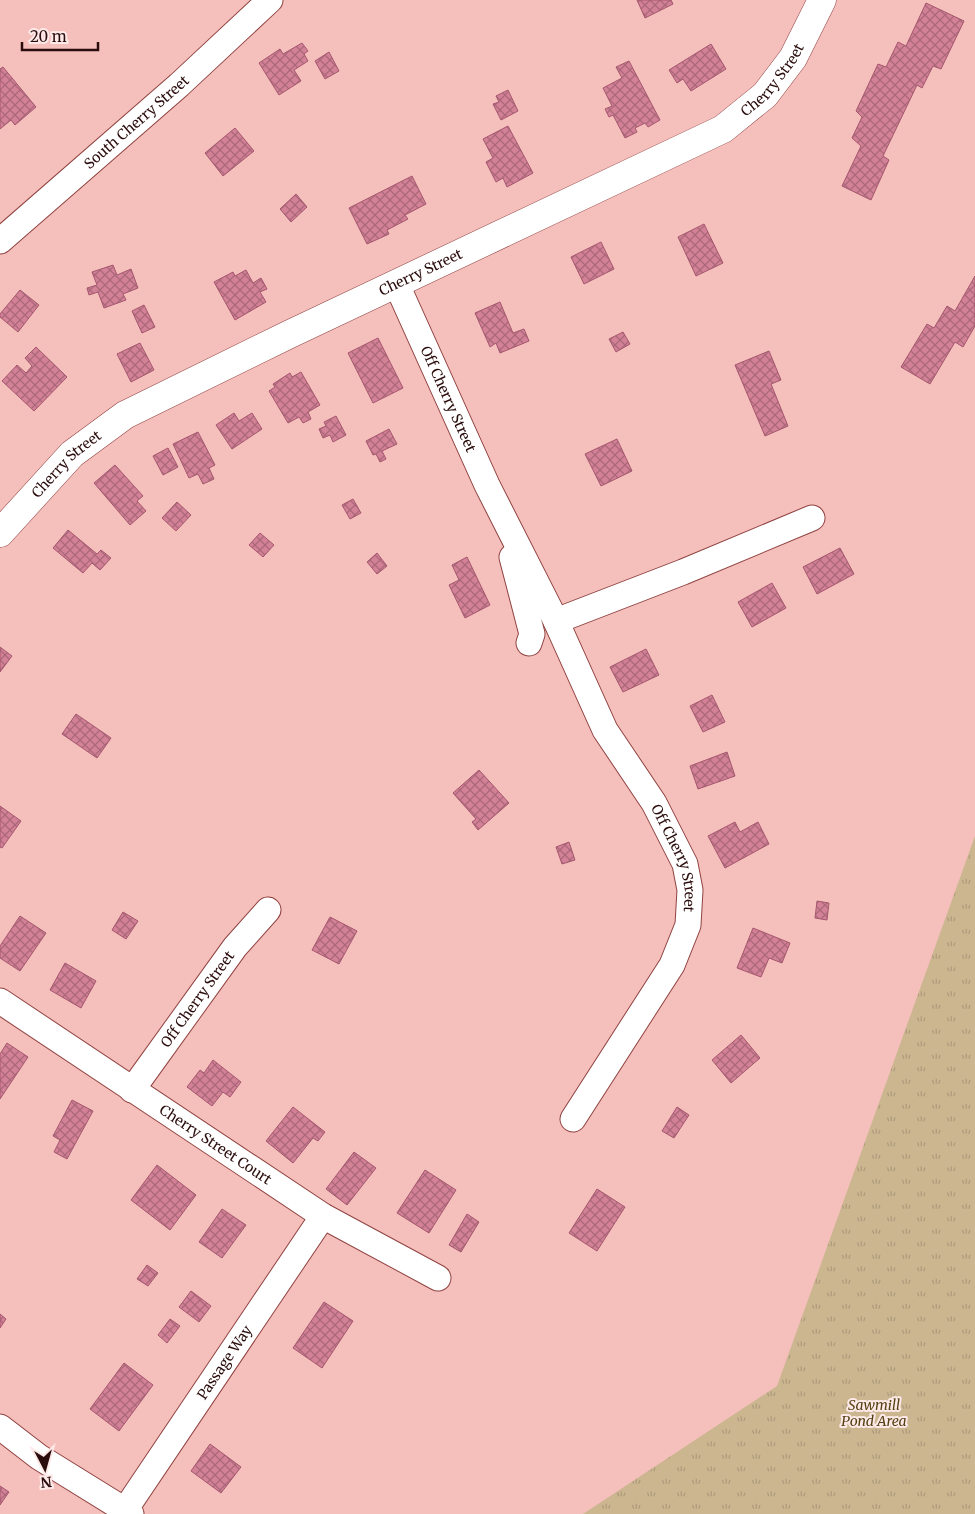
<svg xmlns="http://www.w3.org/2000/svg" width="975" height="1514" viewBox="0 0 975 1514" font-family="Merriweather,serif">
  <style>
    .park { fill: url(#park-tufts) }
    .building { fill: url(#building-cross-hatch); stroke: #a5576e }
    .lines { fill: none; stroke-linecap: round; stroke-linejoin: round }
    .minor-casing { stroke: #8f4341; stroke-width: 27 }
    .major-casing { stroke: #8f4341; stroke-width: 29 }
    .minor { stroke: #fff; stroke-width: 25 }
    .major { stroke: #fff; stroke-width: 28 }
    .labels { text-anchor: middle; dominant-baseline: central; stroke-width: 4; stroke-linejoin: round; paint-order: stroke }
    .street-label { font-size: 14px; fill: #2b0c0c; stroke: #fdeae8 }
    .park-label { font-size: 14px; font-style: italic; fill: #564013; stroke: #fdeae8 }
  </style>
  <defs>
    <pattern id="park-tufts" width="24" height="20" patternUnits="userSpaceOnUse" patternTransform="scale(1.25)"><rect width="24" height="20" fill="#cbb690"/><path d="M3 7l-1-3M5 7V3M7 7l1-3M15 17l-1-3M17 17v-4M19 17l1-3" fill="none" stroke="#ae9b7b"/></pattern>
    <pattern id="building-cross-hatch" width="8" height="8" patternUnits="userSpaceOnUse" patternTransform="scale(1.25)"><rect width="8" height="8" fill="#d38197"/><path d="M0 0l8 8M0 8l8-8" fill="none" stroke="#ab687a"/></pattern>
  </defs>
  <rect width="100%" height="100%" fill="#f5bfbb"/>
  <path class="park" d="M975 836V1514H583L777 1386Z"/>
  <path class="building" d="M637 0H671L673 4 645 18Z
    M926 3 964 21 941 69 933 66 922 88 917 85 883 156 889 160 871 200 842 186 861 146 852 138 862 117 856 111 878 64 886 67 898 42 906 46Z
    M302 43 308 51 304 54 308 61 294 70 301 81 279 95 259 63 280 49 283 54Z
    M711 44 726 69 691 91 683 79 677 83 669 70Z
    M329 52 339 71 325 79 315 61Z
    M629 61 660 120 648 127 645 123 635 128 637 132 625 138 613 115 609 117 605 109 612 106 603 88 622 78 616 67Z
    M3 67 36 107 15 125 11 120 0 129V69Z
    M508 90 518 111 501 120 493 104 499 102 496 96Z
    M508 126 533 173 507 187 503 178 496 182 486 162 493 158 483 139Z
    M235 128 254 151 223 176 205 153Z
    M412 176 426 204 405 215 408 219 387 230 389 234 367 244 349 208Z
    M296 194 307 207 291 222 280 209Z
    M704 224 723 263 696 276 678 237Z
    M601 242 614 269 584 284 571 257Z
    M113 265 117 275 131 269 138 288 123 294 126 300 104 308 98 292 89 295 87 288 97 285 92 272Z
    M246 270 253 283 261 278 267 289 260 292 266 302 235 320 214 282 233 272 235 276Z
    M975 276V326L963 347 955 342 930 384 901 367 927 324 934 328 947 306 955 311Z
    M20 290 39 305 18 332 0 317V314Z
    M500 302 513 333 524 329 529 341 500 353 496 343 490 347 475 313Z
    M144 305 155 327 142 333 132 311Z
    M623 332 630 344 616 352 609 339Z
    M378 338 403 388 373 403 348 353Z
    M140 343 154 370 131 382 117 354Z
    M36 347 67 377 34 411 2 381 17 365 26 373 32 366 25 358Z
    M769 351 781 380 771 384 788 426 765 436 735 365Z
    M301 372 320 405 308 412 311 419 303 423 299 417 288 423 269 391 275 387 273 384 290 373 292 377Z
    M234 413 239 421 252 413 262 429 232 449 216 425Z
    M336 416 346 435 333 442 330 435 323 438 319 429 326 426 324 422Z
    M389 429 397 444 382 451 386 459 380 462 376 454 373 455 366 441Z
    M198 432 215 465 209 468 214 479 203 484 198 474 189 478 173 444Z
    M617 439 632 471 601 486 585 454Z
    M168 448 178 467 163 475 153 456Z
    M115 465 143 496 137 501 146 511 130 525 94 483Z
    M353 499 361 513 350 519 342 505Z
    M177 502 191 515 176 531 162 518Z
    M68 530 97 554 101 550 111 558 100 570 92 563 83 573 53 548Z
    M260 533 274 545 263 557 249 545Z
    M840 548 854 574 817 594 803 567Z
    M377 553 387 566 377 574 367 562Z
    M467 557 490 605 465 618 449 585 459 580 452 565Z
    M772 583 786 608 752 627 738 602Z
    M0 647 12 656 0 672Z
    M646 649 659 675 623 692 610 667Z
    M712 695 725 722 703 732 690 706Z
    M76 714 111 738 97 758 62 734Z
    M727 752 735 776 698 789 690 766Z
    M479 770 509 803 478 830 472 822 476 819 453 793Z
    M0 806 21 821 2 848 0 847Z
    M735 822 740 832 758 822 769 844 725 868 708 836Z
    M569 842 575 860 562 864 556 847Z
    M817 901 829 903 827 920 815 918Z
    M123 912 138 921 126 939 112 930Z
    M20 916 46 933 20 971 0 958V946Z
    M330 917 357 931 339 964 312 950Z
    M753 928 790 943 782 963 769 958 761 977 737 968Z
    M65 963 96 981 81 1008 50 990Z
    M741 1035 760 1058 731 1083 712 1060Z
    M7 1043 28 1057 0 1099V1054Z
    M213 1060 241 1082 230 1097 223 1092 212 1106 187 1087 200 1070 204 1073Z
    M72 1100 93 1111 67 1159 54 1152 60 1140 53 1136Z
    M293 1107 325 1132 318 1141 313 1138 293 1163 266 1141Z
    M677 1107 689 1115 674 1138 662 1131Z
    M354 1152 376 1168 347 1205 326 1189Z
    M157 1165 196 1195 170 1230 131 1200Z
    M425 1170 456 1190 429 1233 397 1213Z
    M597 1189 625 1207 597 1251 569 1233Z
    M222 1209 246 1225 222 1258 199 1242Z
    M467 1214 479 1222 461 1252 449 1245Z
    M147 1265 158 1273 148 1286 137 1279Z
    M191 1291 211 1306 199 1322 179 1307Z
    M324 1302 353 1321 322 1368 293 1348Z
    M0 1314 6 1319 0 1328Z
    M170 1319 180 1326 167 1343 158 1335Z
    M124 1363 153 1385 119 1431 90 1409Z
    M210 1444 241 1467 221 1493 191 1471Z
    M0 1486 9 1492 0 1505Z"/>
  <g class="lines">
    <g class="minor-casing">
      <g id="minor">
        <path id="s1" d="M0 241 179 85 270 0"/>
        <path id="s2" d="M397 285 487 485 556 621 605 730 654 803 685 864 690 890 688 925 672 965 573 1119"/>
        <path d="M512 557 532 634 529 643"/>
        <path d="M556 621 683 572 812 518"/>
        <path id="s3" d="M0 1001 323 1216 438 1278"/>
        <path id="s4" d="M132 1090 235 947 268 910"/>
        <path d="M0 1427 39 1457 131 1514"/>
        <path id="s5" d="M125 1510 323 1216"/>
      </g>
    </g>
    <g class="major-casing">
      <g id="major">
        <path id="s6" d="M0 533 72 454 125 415 290 334 723 129 765 95 793 58 822 0"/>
      </g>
    </g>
    <use href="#minor" class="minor"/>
    <use href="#major" class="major"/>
  </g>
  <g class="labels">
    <g class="street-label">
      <text stroke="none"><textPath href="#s6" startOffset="906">Cherry Street</textPath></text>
      <text stroke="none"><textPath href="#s1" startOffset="181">South Cherry Street</textPath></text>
      <text stroke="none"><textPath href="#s6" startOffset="501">Cherry Street</textPath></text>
      <text stroke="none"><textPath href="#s2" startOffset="125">Off Cherry Street</textPath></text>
      <text stroke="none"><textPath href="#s6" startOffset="96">Cherry Street</textPath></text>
      <text stroke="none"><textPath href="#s2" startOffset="639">Off Cherry Street</textPath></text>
      <text stroke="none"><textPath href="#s4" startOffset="112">Off Cherry Street</textPath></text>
      <text stroke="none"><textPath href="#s3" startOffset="259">Cherry Street Court</textPath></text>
      <text stroke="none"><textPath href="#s5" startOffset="178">Passage Way</textPath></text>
    </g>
    <g class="park-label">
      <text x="874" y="1405">Sawmill<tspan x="874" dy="16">Pond Area</tspan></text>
    </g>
  </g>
  <g transform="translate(45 1469) rotate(174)" stroke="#fdeae8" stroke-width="4" paint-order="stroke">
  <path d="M0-4L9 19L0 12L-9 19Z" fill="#2b0c0c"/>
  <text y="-8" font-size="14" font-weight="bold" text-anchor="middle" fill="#2b0c0c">N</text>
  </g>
  <path d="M22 42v8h76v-8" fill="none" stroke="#2b0c0c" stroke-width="2.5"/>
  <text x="30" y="42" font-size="15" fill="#2b0c0c" stroke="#fdeae8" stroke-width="4" paint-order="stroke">20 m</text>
</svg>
